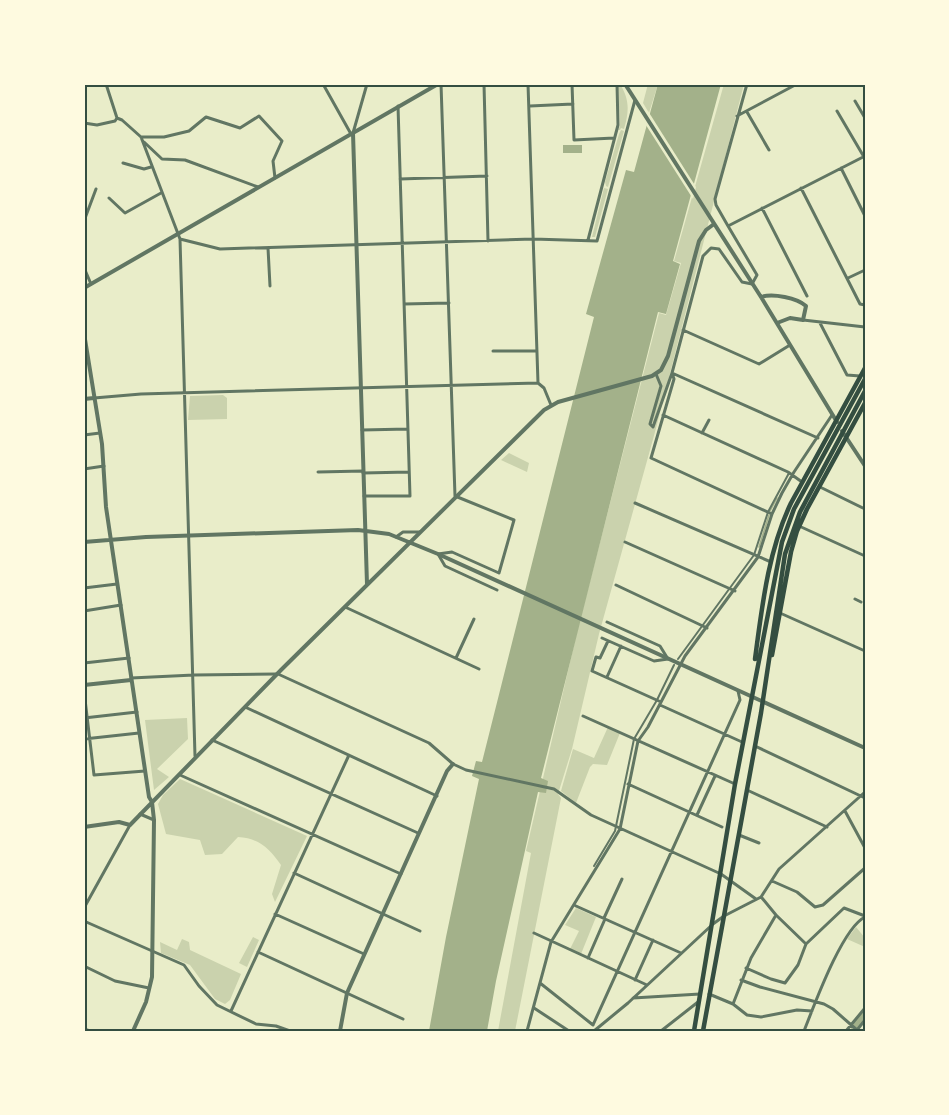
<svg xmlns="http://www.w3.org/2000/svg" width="949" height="1115" viewBox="0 0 949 1115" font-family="Quicksand,sans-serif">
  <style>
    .green { fill: #cad2ad }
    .water { fill: #a3b18a }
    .pier { fill: #e9edc9 }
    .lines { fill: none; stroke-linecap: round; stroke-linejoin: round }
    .stream { stroke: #a3b18a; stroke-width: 1.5 }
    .river { stroke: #a3b18a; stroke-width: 9 }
    .pedestrian { stroke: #617663; stroke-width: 2 }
    .minor { stroke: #617663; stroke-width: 3 }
    .tertiary { stroke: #617663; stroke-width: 4 }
    .primary { stroke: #344e41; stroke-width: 4.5 }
    .neatline { fill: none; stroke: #344e41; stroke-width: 2 }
  </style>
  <rect width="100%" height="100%" fill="#e9edc9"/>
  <path class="green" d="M618 84H620C630 100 629 112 624 129L621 128 620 130H618L620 126Z
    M648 84H658L649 113 643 103Z
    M724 84H744L655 432 599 634 572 749 558 794 561 798 515 1031H498L531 853 526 851 578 628 659 313 666 315 681 263 674 261Z
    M621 130 624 131 608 187 606 186 605 182 619 134Z
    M604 188 608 189 595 237H592Z
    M223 395 227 398V419L188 420 190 396Z
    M509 453 529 463 527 472 501 460Z
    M187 718 188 739 157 769 169 777 154 790 145 720Z
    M608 727 620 733 607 765 593 764 590 767 576 803 561 791 573 749 594 758Z
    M180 779 307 836 275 902 272 894 281 865C269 848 258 838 238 837L222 854 205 855 200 840 166 834 158 804 163 795Z
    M576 908 596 917 581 954 570 949 579 931 565 925Z
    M856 927 865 938V947L847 939Z
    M253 937 259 940 247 967 239 963Z
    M182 939 189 942 190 950 241 974 230 1000 225 1004 215 999 190 965 161 953 160 942 177 950Z"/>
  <path class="water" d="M658 84H721L673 261 680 264 666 314 658 312 541 778 548 781 546 793 538 792 496 981 487 1031H429L446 937 479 779 472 776 476 761 482 762 594 317 586 314 626 170 634 172Z
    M563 145H582V153H563Z"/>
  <path class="pier" d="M648 111 696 187 693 199 644 122Z"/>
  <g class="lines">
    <path class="stream" d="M770 511 777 498
      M759 547 769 515"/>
    <path class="river" d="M855 1026 865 1014"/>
    <path class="pedestrian" d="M678 659 754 555 768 512 789 473
      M594 866 615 831 634 739 657 700 674 665"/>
    <path class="minor" d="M323 84 351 134
      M441 84 455 496 514 520 499 573 452 552 438 554 445 566 497 590
      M484 84 488 241
      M528 84 538 383
      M572 84 574 140 614 138
      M855 101 865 118
      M530 106 573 104
      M837 111 864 157
      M747 112 769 150
      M737 116 797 84
      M117 118 122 120 141 137 180 239 220 249 533 239 597 241 635 100
      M84 123 97 125 115 121 117 118 106 84
      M353 133 367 84
      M141 137H164L189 131 206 117 240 128 259 116 282 141 273 161 275 178
      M144 142 162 159 185 160 258 187
      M123 163 144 169 151 167
      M841 168 865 216
      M400 179 487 176
      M801 188 860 304 865 305
      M109 198 125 213 161 193
      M762 208 807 296
      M84 221 96 189
      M728 226 716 205 715 199 747 84
      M180 239 195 756
      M588 240 618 125 617 84
      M84 242 85 270 91 284
      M268 248 270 286
      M848 278 865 270
      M404 304 449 303
      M803 320 865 327
      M820 323 847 375 860 376
      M683 330 759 364 790 345
      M493 351H536
      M656 374 661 386 650 424 653 427 672 373 703 256 711 248 719 249 742 282 752 284 757 275 728 226 865 156
      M94 398 141 394 538 383 544 388 551 405
      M663 415 788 472 802 482
      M362 430 408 429
      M702 433 709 420
      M84 435 100 433
      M84 469 104 466
      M318 472 363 471
      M363 473 409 472
      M820 487 865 509
      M364 496H410L398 106
      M635 503 771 562
      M772 514 651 458 674 379 672 373 818 438
      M799 526 865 556
      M396 537 403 532H420
      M625 542 735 591
      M616 585 707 628
      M84 588 117 584
      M855 599 861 602
      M345 607 479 669
      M84 611 121 605
      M780 613 865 651
      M602 638 654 661 668 659 660 646 607 622
      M608 641 600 658 596 657 592 671 661 702
      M456 658 474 619
      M84 663 129 658
      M278 674 429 743 453 764 466 770 554 789 591 815 721 874 756 899
      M607 677 621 646
      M131 678 194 675 276 674
      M84 691 94 775 145 771
      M660 705 742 742
      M245 707 437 796
      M583 716 735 784
      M84 718 137 712
      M84 739 139 733
      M212 740 418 833
      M755 746 865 798
      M180 775 401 874
      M628 784 722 827
      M747 790 827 827
      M845 811 865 848
      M140 814 154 820
      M697 815 715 776
      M739 835 759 843
      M294 873 420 931
      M772 881 797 892 815 907 823 905 865 868
      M576 906 681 953
      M84 908 130 825
      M275 914 364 954
      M776 915 806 944
      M604 918 622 879
      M84 921 184 965 199 986 217 1005 256 1024 276 1026 290 1031
      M534 933 647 985
      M258 952 403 1019
      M588 958 605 919
      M84 966 115 981 149 988
      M746 968 771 979 785 983 798 965 806 944 844 908 865 916
      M635 980 653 940
      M741 980 760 987 824 1004 833 1009 857 1030
      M540 983 593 1025
      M709 994 733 1004 747 1015 761 1017 797 1010 812 1011
      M633 998 700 994
      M733 1004 751 958 776 915 762 898
      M534 1008 569 1031
      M231 1011 349 755
      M593 1025 740 700 738 691
      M84 1029 90 1031
      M857 1030 865 1020
      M527 1031 551 942 620 829 638 741 648 727 685 656 758 557 772 514 782 493 794 472 832 415
      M594 1031 628 1003 713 924 724 916 761 897 779 869 865 792
      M661 1031 698 1002
      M804 1031C814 1006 842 928 865 917
      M846 1031 865 1008"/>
    <path class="tertiary" d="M625 84 761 297 837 422
      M353 133 367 584
      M84 288 438 84
      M761 297C773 293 797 298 806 306L803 320 790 318 777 323
      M84 333 102 444 106 507 149 797 152 802 154 820 152 977 146 1002 133 1031
      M84 399 94 398
      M842 431 865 466
      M84 542 146 537 358 530 389 534 438 554 865 748
      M84 685 131 680
      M84 827 119 822 130 825 281 670 544 410 558 402 652 376 661 370 668 356 699 241 706 230 714 224
      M340 1031 347 993 447 771 453 764"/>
    <path class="primary" d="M772 655 791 552 797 531 807 509 865 403
      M755 659C762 607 768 551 791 503L865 368
      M694 1031 735 784 782 542 794 509 865 379
      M703 1031 761 713 785 554 800 512 865 391"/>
  </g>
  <rect width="949" height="1115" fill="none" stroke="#fefae0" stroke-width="171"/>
  <rect x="86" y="86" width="778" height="944" class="neatline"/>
</svg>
